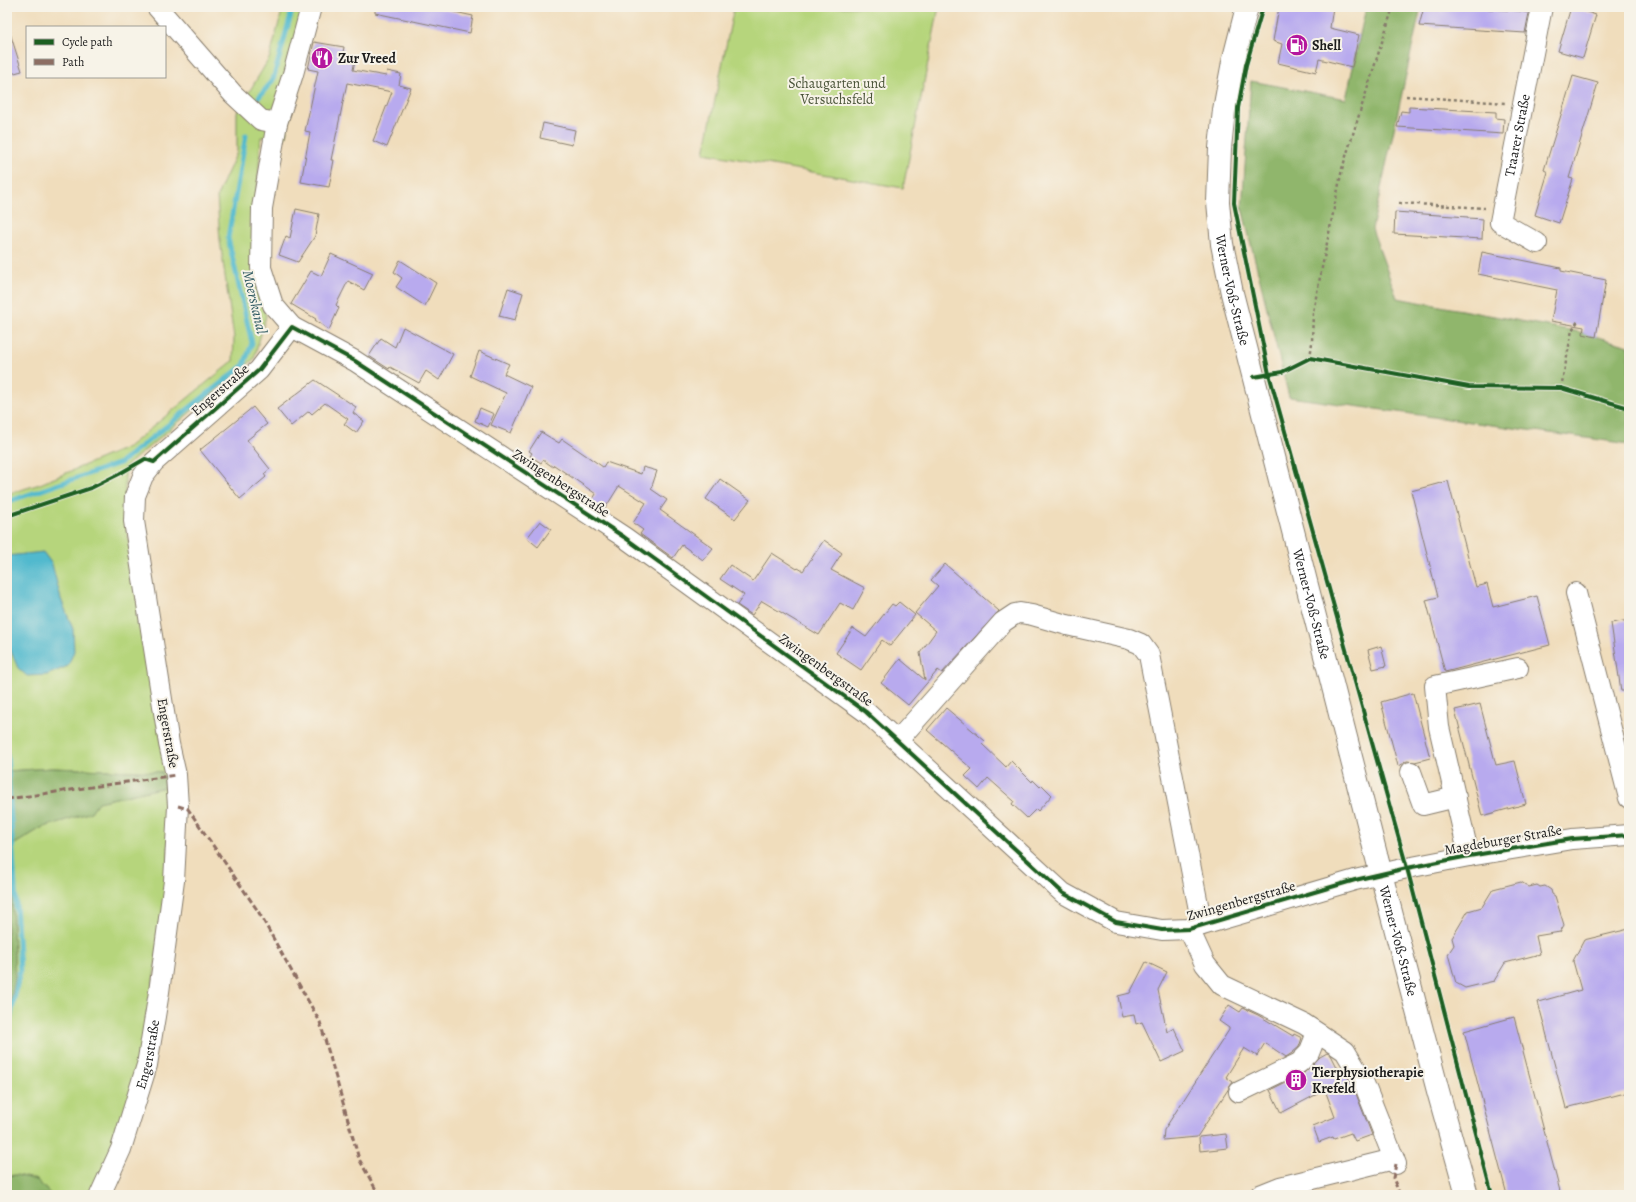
<svg xmlns="http://www.w3.org/2000/svg" width="1636" height="1202" viewBox="0 0 1636 1202" font-family="Alegreya,serif">
  <style>
    .green { fill: #b6d57c; stroke: #69784c }
    .forest { fill: #90b66c; stroke: #566944 }
    .water { fill: #51b9ce; stroke: #366a75 }
    .lines { fill: none; stroke-linecap: round; stroke-linejoin: round }
    .stream { stroke: #51b9ce; stroke-width: 5 }
    .building { fill: #b8aaee }
    .minor-casing { stroke: #867c6c; stroke-width: 22 }
    .major-casing { stroke: #867c6c; stroke-width: 24 }
    .path { stroke: #867c6c; stroke-width: 2.5; stroke-dasharray: 3 3; stroke-linecap: butt }
    .minor { stroke: #fff; stroke-width: 20 }
    .major { stroke: #fff; stroke-width: 22 }
    .quiet { stroke: #8d6e63; stroke-width: 3; stroke-dasharray: 6 3; stroke-linecap: butt }
    .cycleway-casing { stroke: #f7f3e8; stroke-width: 6 }
    .cycleway { stroke: #1b5e20; stroke-width: 4 }
    .labels { text-anchor: middle; dominant-baseline: central; stroke-width: 4; stroke-linejoin: round; paint-order: stroke }
    .poi-label { font-size: 14px; font-weight: bold; fill: #1c1c1c; stroke: #f7f3e8; text-anchor: start }
    .park-label { font-size: 14px; fill: #4a5439; stroke: #f7f3e8 }
    .street-label { font-size: 14px; fill: #1c1c1c; stroke: #f7f3e8 }
    .water-label { font-size: 15px; font-style: italic; fill: #315b63; stroke: #f7f3e8 }
  </style>
  <rect width="100%" height="100%" fill="#f7f3e8"/>
  <filter id="ink" filterUnits="userSpaceOnUse"><feTurbulence type="fractalNoise" baseFrequency=".025" numOctaves="2"/><feDisplacementMap in="SourceGraphic" scale="8" xChannelSelector="R" yChannelSelector="G"/><feConvolveMatrix kernelMatrix="1 2 1 2 8 2 1 2 1" color-interpolation-filters="sRGB"/></filter>
  <filter id="wash" filterUnits="userSpaceOnUse"><feTurbulence type="fractalNoise" baseFrequency=".012" numOctaves="4" result="noise"/><feDisplacementMap in="SourceGraphic" scale="16" xChannelSelector="R" yChannelSelector="G"/><feGaussianBlur stdDeviation="0.9" result="paint"/><feColorMatrix in="noise" values="0 0 0 0 0 0 0 0 0 0 0 0 0 0 0 0 0 1.4 0 .05"/><feComposite in="paint" operator="in"/></filter>
  <g filter="url(#wash)">
    <rect width="100%" height="100%" fill="#f0ddbc"/>
    <path class="green" d="M283 7H318L285 138 261 137 252 266 266 316 254 359 125 467V519L169 787 168 884 139 1073 94 1195H51L37 1180 16 1175 7 1176V1017L15 981 10 847 41 828 91 812 97 802 165 787 162 772 52 768 7 771V494L40 484 128 447 233 361 234 338 220 241 217 196 237 152V112L270 57Z
      M734 7H939L903 188 704 153Z"/>
    <path class="forest" d="M1366 7H1421L1372 229 1397 298 1580 332 1629 346V446L1622 443 1289 397 1242 208 1251 81 1346 99Z
      M52 768 162 772 165 787 98 802 91 812 41 828 10 847 15 981 7 1017V771Z
      M16 1175 37 1180 51 1195H7V1176Z"/>
    <path class="water" d="M43 552 52 564 61 599 73 629 74 651 68 666 47 675 27 676 18 668 7 642V556Z"/>
    <g class="lines">
      <path class="stream" d="M259 97 273 80 293 7
        M7 502 120 463 244 365 252 343 228 238 246 135
        M7 755 20 970 7 1035"/>
    </g>
    <g id="blocks">
      <path class="building" d="M375 7H432L473 16 470 33 375 13Z
        M1279 7H1333L1330 28 1359 35 1352 67 1319 59 1316 72 1278 63 1282 44 1273 41Z
        M1424 7H1460L1519 11 1529 13 1525 33 1419 26Z
        M1571 7 1596 15 1583 58 1558 51Z
        M10 33 22 71 7 75V34Z
        M314 42 344 47 342 58 355 60 353 70 386 76 387 71 401 74 399 85 411 88 387 147 373 141 392 92 347 83 331 160H334L329 187 301 182 310 132 305 131 318 71 308 69Z
        M1573 76 1598 83 1569 178 1573 179 1559 223 1535 215 1548 172 1544 170Z
        M1409 107 1496 112V118L1504 119 1503 134 1397 127 1401 111 1409 112Z
        M543 123 575 130 572 145 540 138Z
        M296 209 319 214 315 236 298 262 279 255 286 236 290 238Z
        M1395 212 1468 217V218L1483 219 1482 239 1394 234Z
        M1482 252 1561 268V271L1606 280 1596 337 1583 334 1584 327 1551 321 1557 290 1478 274Z
        M331 254 373 273 364 290 348 281 336 305 339 308 329 330 315 320 316 319 291 304 311 271 321 276Z
        M400 260 436 283 425 306 396 287 402 278 394 272Z
        M508 288 523 293 515 320 499 316Z
        M403 327 453 354 439 380 426 371 419 383 390 367 389 369 369 356 381 338 395 347Z
        M479 351 509 364 504 374 531 387 511 433 491 425 506 393 470 376Z
        M315 380 356 407 353 413 364 421 356 433 344 424 348 419 325 403 312 414 309 411 291 426 277 409Z
        M253 407 267 424 247 440 270 469 264 474 266 477 240 499 200 450Z
        M480 408 494 414 488 427 475 421Z
        M541 432 559 443 562 439 603 467 606 462 641 474 643 467 657 471 651 489 667 500 660 510 713 548 703 560 682 545 673 558 640 534 643 530 633 523 646 503 619 486 604 510 591 502 596 494 554 465 553 467 543 460 541 463 530 456 532 453 529 451Z
        M720 479 750 500 735 519 706 499Z
        M1448 481 1476 587 1487 584 1493 607 1537 596 1550 645 1445 672 1426 600 1438 597 1411 491Z
        M540 521 551 529 538 547 527 538Z
        M824 540 842 553 831 570 865 588 853 610 840 603 819 635 762 601 752 615 737 605 744 595 720 579 730 565 753 581 772 553 797 569 798 568 803 571Z
        M945 564 999 611 942 673 938 670 908 705 881 683 900 659 925 680 920 653 936 631 915 613 938 586 931 580Z
        M899 602 915 615 890 646 882 640 861 670 836 653 853 628 866 637 892 604 895 606Z
        M1629 620V691H1621L1611 623Z
        M1381 646 1386 666 1373 669 1368 650Z
        M1413 693 1430 758 1415 762 1407 761 1398 766 1381 702Z
        M1480 704 1496 765 1515 761 1526 804 1482 816 1455 710Z
        M946 708 985 741 982 744 1006 767 1011 761 1032 782 1033 780 1040 787 1042 785 1052 795 1038 811 1036 809 1027 818 1012 804 1014 801 988 778 979 789 965 776 972 769 927 730Z
        M1521 882 1529 887 1537 885 1540 887 1545 886 1551 890 1552 894 1555 896 1564 925 1560 932 1536 936 1540 954 1505 963 1494 981 1465 988 1456 983 1448 954 1454 945 1452 938 1468 911 1482 907 1493 889Z
        M1629 929V1092L1566 1108 1538 1002 1581 990 1573 961 1584 940Z
        M1146 962 1167 972 1158 990 1167 1032 1174 1028 1185 1051 1161 1062 1142 1022 1136 1024 1134 1015 1122 1017 1118 996 1130 993Z
        M1229 1005 1240 1012 1243 1008 1258 1015 1293 1036 1294 1034 1302 1038 1299 1047 1292 1053 1286 1057 1265 1043 1257 1056 1244 1048 1226 1077 1233 1082 1197 1137 1163 1140 1164 1130 1229 1030V1028L1219 1021Z
        M1514 1017 1561 1195H1507L1464 1031Z
        M1327 1053 1331 1055 1340 1073 1344 1071 1353 1086 1372 1135 1355 1141 1351 1133 1334 1139 1333 1137 1319 1142 1313 1126 1335 1117 1325 1090 1281 1113 1270 1090 1304 1073 1320 1057Z
        M1226 1134 1228 1148 1200 1151 1199 1137Z"/>
    </g>
  </g>
  <g filter="url(#ink)">
    <use href="#blocks" fill-opacity="0" stroke="#867c6c" stroke-width="1"/>
    <g class="lines">
      <g class="minor-casing">
        <g id="minor">
          <path d="M157 7 233 94 261 120 277 123"/>
          <path d="M311 7 293 74 277 123 262 208 261 268 273 305 292 327 355 361 624 537 866 712 1063 893 1116 922 1162 930 1189 929 1355 880 1407 868 1469 856 1572 839 1629 835"/>
          <path id="s1" d="M1537 243 1500 222 1542 7"/>
          <path d="M1576 593 1629 798"/>
          <path d="M898 740 1003 622 1015 614 1020 613 1032 615 1067 625 1129 639 1141 644 1149 655 1202 925"/>
          <path d="M1411 772 1423 805 1456 797"/>
          <path d="M1469 856 1439 727 1435 686 1518 668"/>
          <path d="M1189 929 1205 964 1222 985 1304 1024 1345 1051 1363 1081 1396 1164"/>
          <path d="M1239 1092 1299 1063 1309 1053 1317 1033"/>
          <path id="s2" d="M100 1195 121 1149 147 1065 159 992 174 881 178 806 176 775 169 744 134 521 135 496 143 476 154 462 259 370 292 327"/>
          <path d="M1260 1195 1280 1187 1394 1159"/>
        </g>
      </g>
      <g class="major-casing">
        <g id="major">
          <path id="s3" d="M1247 7 1233 62 1224 110 1220 148 1218 202 1222 244 1232 293 1381 874 1438 1091 1467 1195"/>
        </g>
      </g>
      <path class="path" d="M1406 96 1506 103
        M1399 203 1485 208
        M1310 358 1312 343 1313 312 1342 169 1393 7
        M1561 388 1572 330 1578 321"/>
      <use href="#minor" class="minor"/>
      <use href="#major" class="major"/>
      <path class="quiet" d="M7 799 176 775
        M178 806 188 809 258 911 320 1022 359 1159 379 1195
        M1396 1164 1393 1178 1400 1195"/>
      <g class="cycleway-casing">
        <path id="cycleway" d="M1263 7 1246 65 1238 108 1234 203 1269 374 1407 868 1492 1195
          M1254 377 1282 372 1310 358 1469 387 1561 388 1629 408
          M7 516 91 488 119 474 145 459 154 462 259 370 292 327 355 361 624 537 866 712 1063 893 1116 922 1162 930 1189 929 1355 880 1407 868 1469 856 1572 839 1629 835"/>
      </g>
      <use href="#cycleway" class="cycleway"/>
    </g>
  </g>
  <defs>
    <g id="fuel-disc" transform="scale(1.15)"><circle r="9.5" fill="#b5179e" stroke="#f7f3e8"/><path d="M-5.5-6h7V0h2V4h1.3V-2.5L3-4.5l.8-.8L6-3V5H2.5V1h-1V6h-7ZM-4.2-4.7v3.2H.2V-4.7Z" fill="#fff"/></g>
    <g id="restaurant-disc" transform="scale(1.15)"><circle r="9.5" fill="#b5179e" stroke="#f7f3e8"/><path d="M-5-6h1v4h1v-4h1v4h1v-4h1v5L-1.5 .5V6h-2V.5L-5-1ZM5-6V6H3V1.5H1.5Q1.5-4 5-6Z" fill="#fff"/></g>
    <g id="building-disc" transform="scale(1.15)"><circle r="9.5" fill="#b5179e" stroke="#f7f3e8"/><path d="M-4-6H4V6H1V3H-1V6H-4ZM-2.5-4.3h1.7v1.8h-1.7ZM.8-4.3h1.7v1.8H.8ZM-2.5-1h1.7V.8h-1.7ZM.8-1h1.7V.8H.8Z" fill="#fff"/></g>
  </defs>
  <g fill-rule="evenodd">
    <use href="#fuel-disc" x="1297" y="45"/>
    <use href="#restaurant-disc" x="322" y="58"/>
    <use href="#building-disc" x="1296" y="1080"/>
  </g>
  <g class="labels">
    <g class="poi-label">
      <text x="1312" y="45">Shell</text>
      <text x="338" y="58">Zur Vreed</text>
      <text x="1312" y="1072">Tierphysiotherapie<tspan x="1312" dy="16">Krefeld</tspan></text>
    </g>
    <g class="park-label">
      <text x="837" y="83">Schaugarten und<tspan x="837" dy="16">Versuchsfeld</tspan></text>
    </g>
    <g class="street-label">
      <text stroke="none"><textPath href="#s1" startOffset="131">Traarer Straße</textPath></text>
      <text stroke="none"><textPath href="#s3" startOffset="287">Werner-Voß-Straße</textPath></text>
      <text transform="translate(220 390) rotate(-41)">Engerstraße</text>
      <text transform="translate(561 483) rotate(33)">Zwingenbergstraße</text>
      <text stroke="none"><textPath href="#s3" startOffset="611">Werner-Voß-Straße</textPath></text>
      <text transform="translate(826 670) rotate(36)">Zwingenbergstraße</text>
      <text transform="translate(168 733) rotate(80)">Engerstraße</text>
      <text transform="translate(1503 840) rotate(-10)">Magdeburger Straße</text>
      <text transform="translate(1241 901) rotate(-16)">Zwingenbergstraße</text>
      <text stroke="none"><textPath href="#s3" startOffset="959">Werner-Voß-Straße</textPath></text>
      <text stroke="none"><textPath href="#s2" startOffset="149">Engerstraße</textPath></text>
    </g>
    <g class="water-label">
      <text transform="translate(255 302) rotate(77)">Moerskanal</text>
    </g>
  </g>
  <rect width="1636" height="1202" fill="none" stroke="#f7f3e8" stroke-width="24"/>
  <rect x="26" y="26" width="140" height="52" fill="#f7f3e8" stroke="#9f9d96"/>
  <rect x="34" y="39" width="20" height="6" fill="#1b5e20" stroke="#9f9d96"/>
  <text x="62" y="46" font-size="12" fill="#1c1c1c">Cycle path</text>
  <rect x="34" y="59" width="20" height="6" fill="#8d6e63" stroke="#9f9d96"/>
  <text x="62" y="66" font-size="12" fill="#1c1c1c">Path</text>
</svg>
